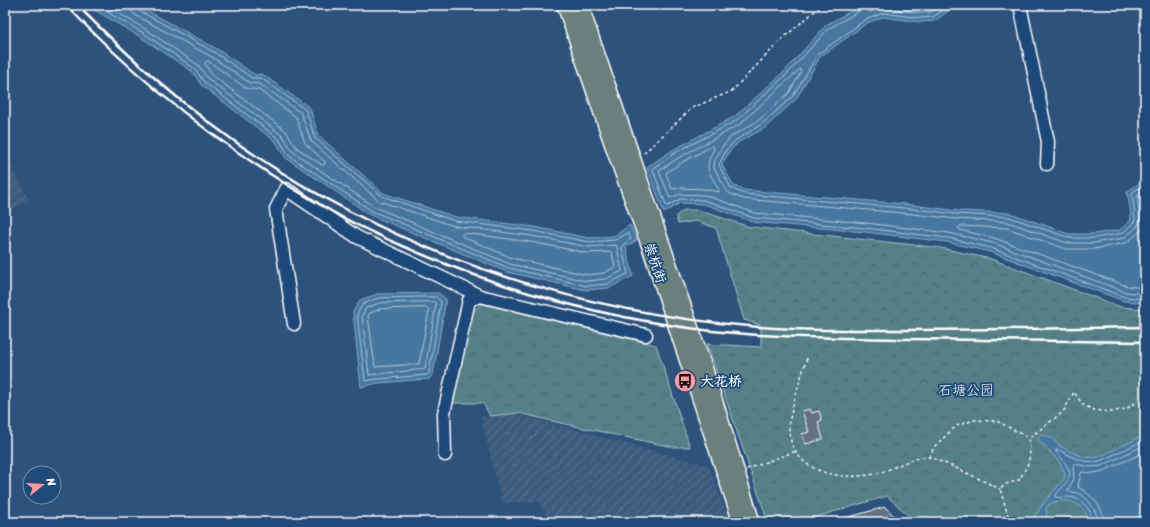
<svg xmlns="http://www.w3.org/2000/svg" width="1150" height="527" viewBox="0 0 1150 527" font-family="Sriracha,'LXGW WenKai TC',sans-serif">
  <style>
    .industrial { fill: url(#industrial-furrows) }
    .grass { fill: url(#grass-tufts); stroke: #aac0c4 }
    .forest { fill: url(#forest-crowns); stroke: #aac0c4 }
    .water { fill: #4477a1; stroke: #8fadc7 }
    .lines { fill: none; stroke-linecap: round; stroke-linejoin: round }
    .shore { stroke: #b4c9d9; stroke-width: 1 }
    .building { fill: #647283; stroke: #fff }
    .minor-casing { stroke: #fff; stroke-width: 15 }
    .major-casing { stroke: #fff; stroke-width: 18 }
    .path { stroke: #fff; stroke-width: 1.5; stroke-dasharray: 3 3; stroke-linecap: butt }
    .minor { stroke: #1f4a7a; stroke-width: 12 }
    .major { stroke: #6a807d; stroke-width: 15 }
    .rail { stroke: #fff; stroke-width: 2.5 }
    .labels { text-anchor: middle; dominant-baseline: central; stroke-width: 3.5; stroke-linejoin: round; paint-order: stroke }
    .street-label { font-size: 14px; fill: #fff; stroke: #1f4a7a }
    .poi-label { font-size: 14px; font-weight: bold; fill: #fff; stroke: #1f4a7a; text-anchor: start }
    .park-label { font-size: 14px; fill: #d4dfe1; stroke: #1f4a7a }
  </style>
  <defs>
    <pattern id="industrial-furrows" width="10" height="10" patternUnits="userSpaceOnUse"><rect width="10" height="10" fill="#3e5c7e"/><path d="M-1 1l2-2M0 10L10 0M9 11l2-2" fill="none" stroke="#5b7491"/></pattern>
    <pattern id="grass-tufts" width="24" height="20" patternUnits="userSpaceOnUse"><rect width="24" height="20" fill="#548088"/><path d="M3 7l-1-3M5 7V3M7 7l1-3M15 17l-1-3M17 17v-4M19 17l1-3" fill="none" stroke="#50666a"/></pattern>
    <pattern id="forest-crowns" width="20" height="18" patternUnits="userSpaceOnUse"><rect width="20" height="18" fill="#548088"/><path d="M2 6a3 3 0 1 1 6 0M12 15a3 3 0 1 1 6 0" fill="none" stroke="#50666a"/></pattern>
  </defs>
  <rect width="100%" height="100%" fill="#2d527c"/>
  <filter id="ink" filterUnits="userSpaceOnUse"><feTurbulence type="fractalNoise" baseFrequency=".025" numOctaves="2"/><feDisplacementMap in="SourceGraphic" scale="8" xChannelSelector="R" yChannelSelector="G"/><feConvolveMatrix kernelMatrix="1 2 1 2 8 2 1 2 1" color-interpolation-filters="sRGB"/></filter>
  <g filter="url(#ink)">
    <path class="industrial" d="M5 155 29 200 5 214Z
      M514 413 709 466 730 522H550L539 502 502 503 481 417Z"/>
    <path class="grass" d="M482 304 656 345 690 447H674L653 443 556 422 519 413 490 416 483 403H452L459 362 473 311Z"/>
    <path class="forest" d="M684 210H698L750 227 941 248 991 259 1121 307 1145 309V522H910V517L887 496 799 522H768L707 344 761 347V325L744 320 716 228 696 221 678 224 676 216Z"/>
    <path class="water" d="M86 5H137L217 49 255 75 262 74 310 108 318 135 383 193 456 217 534 227 589 238 614 236 630 225 637 240 626 247 633 276 609 288 586 290 507 272 370 215 286 158 276 142 201 85 193 72 142 38Z
      M862 5H956L935 21 920 22 883 17 867 23 820 57 796 99 765 128 739 142 729 152 722 165 734 186 744 190 904 204 958 211 1010 213 1069 234H1094L1120 230 1131 220 1130 207 1127 192C1132 188 1138 183 1145 182V303L1124 301 990 252 947 242 865 232 753 222 704 204 680 203 664 213 647 167 673 150 734 117 785 71 826 25Z
      M438 293 446 299 433 374 429 379 378 383 361 387 353 312 360 300 377 294Z
      M1044 435C1050 436 1054 441 1059 445 1071 453 1085 460 1099 457L1145 435V522H1089C1084 502 1068 496 1049 504L1046 509 1047 522H1031L1043 504 1065 478C1066 465 1047 448 1038 440L1039 436Z"/>
    <g class="lines">
      <path class="shore" d="M95 5 145 34 195 69 204 82 279 139 289 156 372 211 509 268 587 286 607 284 628 274 622 248 624 244 631 239 628 233 615 240 589 242 533 231 455 221 382 196 315 138 306 110 261 78H252L214 52 138 10 136 5
        M105 5 147 30 198 65 208 79 283 136 293 152 375 207 510 264 587 281 606 279 622 271 617 247 616 245 588 247 532 236 454 226 379 201 311 141 301 113 260 84 250 83 212 57 135 15 131 10V5
        M863 5 861 10 828 29 787 74 736 121 675 153 653 168V170L666 205 668 206 680 199 704 200 754 218 865 228 948 238 991 248 1125 297 1145 299
        M868 5V10L869 12 883 8 920 13 931 12 942 5
        M951 5 933 17 920 18 883 13 865 20 818 54 793 96 762 124 736 140 726 150 719 165 731 188 744 194 904 208 957 214 1009 217 1070 238H1095L1123 233 1135 221 1134 207 1132 194 1135 190 1145 186
        M208 61 246 88 259 90 296 117 305 143 325 162V164L322 165 297 148 286 131 212 75 205 64 206 62Z
        M713 146 714 149C703 169 709 171 719 190V192L704 189 681 188 672 189 666 174 667 172 681 163Z
        M1145 191 1137 196 1140 220 1137 227 1124 238 1094 243H1067L1008 222 957 219 903 213 743 199 731 194 727 191 714 168 715 160 722 147 732 136 759 120 789 93 801 72 800 69 739 125 678 158 659 171 670 198 680 194 705 195 755 213 866 223 949 233 993 243 1126 292 1145 294
        M1145 224 1141 231 1126 243 1094 249H1066L1007 228 960 226 958 228 960 230 994 238 1127 286 1145 288
        M464 233 531 242 587 253 611 252 612 253 615 267 604 273 587 275 512 258 463 237 462 235Z
        M436 297 441 302 429 373 427 375 377 379 365 381 357 314 363 304 378 298Z
        M434 302 436 304 425 369 369 375 362 315 366 308 379 303Z
        M427 308 429 310 419 364 375 367 368 316 370 313 380 309Z
        M1093 522C1092 510 1081 497 1068 497 1063 497 1060 498 1055 497L1056 495C1059 490 1065 485 1068 480 1074 471 1062 459 1056 452V450H1059C1072 457 1084 464 1100 461L1145 440
        M1098 522C1097 510 1088 497 1077 493 1074 492 1070 492 1067 491L1074 479 1073 465 1074 464 1091 467 1101 466 1145 445
        M1104 522C1103 505 1091 495 1078 487L1081 473 1082 472 1093 473 1103 471 1145 452"/>
    </g>
    <path class="building" d="M810 409 812 413 819 411 822 420 818 422 823 439 806 444 802 434 809 432 802 411Z
      M885 507 900 522H838V520Z"/>
    <g class="lines">
      <g class="minor-casing">
        <path id="minor" d="M1020 5 1048 142 1047 164
          M294 324 276 209 286 189 357 237 480 296
          M445 455 444 413 469 300 480 296 646 335"/>
      </g>
      <g class="major-casing">
        <path id="major" d="M565 5 618 160 650 247 741 522
          M580 5 706 373 752 522"/>
      </g>
      <path class="path" d="M644 153 692 108 732 91 782 39 822 5
        M807 358C801 377 795 395 791 414 790 418 789 422 789 426 789 474 842 482 879 473 893 469 914 456 928 457 932 457 938 461 942 462 962 470 981 480 1000 489
        M929 457 935 446 956 426 974 420 997 421 1029 438
        M747 469 796 451
        M1010 520 1020 522
        M1010 522 1000 489 1006 484 1019 480C1030 462 1031 459 1029 438L1063 412 1074 392 1083 405 1094 410 1110 412 1126 409 1145 396"/>
      <use href="#minor" class="minor"/>
      <use href="#major" class="major"/>
      <path class="rail" d="M66 5C146 89 239 160 340 216 368 231 397 244 426 256 514 293 608 318 704 330 772 338 841 338 910 339 988 340 1067 341 1145 342
        M77 5C118 46 161 86 207 121 363 240 555 310 749 326 800 331 850 330 901 330 982 330 1064 328 1145 327"/>
    </g>
  </g>
  <defs>
    <g id="bus-disc" transform="scale(1.15)"><circle r="9.5" fill="#ff9aa2" stroke="#1f4a7a"/><path d="M-5-6H5V4H4V6H2V4H-2V6H-4V4H-5ZM-3.5-4V0h7V-4ZM-3.5 1.2v1.5H-2V1.2ZM2 1.2v1.5H3.5V1.2Z" fill="#111"/></g>
  </defs>
  <g fill-rule="evenodd">
    <use href="#bus-disc" x="685" y="381"/>
  </g>
  <g class="labels">
    <g class="street-label">
      <text transform="translate(655 263) rotate(71)">崇杭街</text>
    </g>
    <g class="poi-label">
      <text x="700" y="381">大花桥</text>
    </g>
    <g class="park-label">
      <text x="966" y="390">石塘公园</text>
    </g>
  </g>
  <rect width="1150" height="527" fill="none" stroke="#1f4a7a" stroke-width="20"/>
  <rect x="10" y="10" width="1130" height="507" fill="none" stroke="#fff" stroke-width="1.5" filter="url(#ink)"/>
  <g transform="translate(42 485) rotate(72)"><circle r="19" fill="#1f4a7a" stroke="#7992af"/>
  <path d="M0-3L7 15L0 10L-7 15Z" fill="#ff9aa2"/>
  <text y="-6" font-size="11" font-weight="bold" text-anchor="middle" fill="#ffffff">N</text>
  </g>
</svg>
